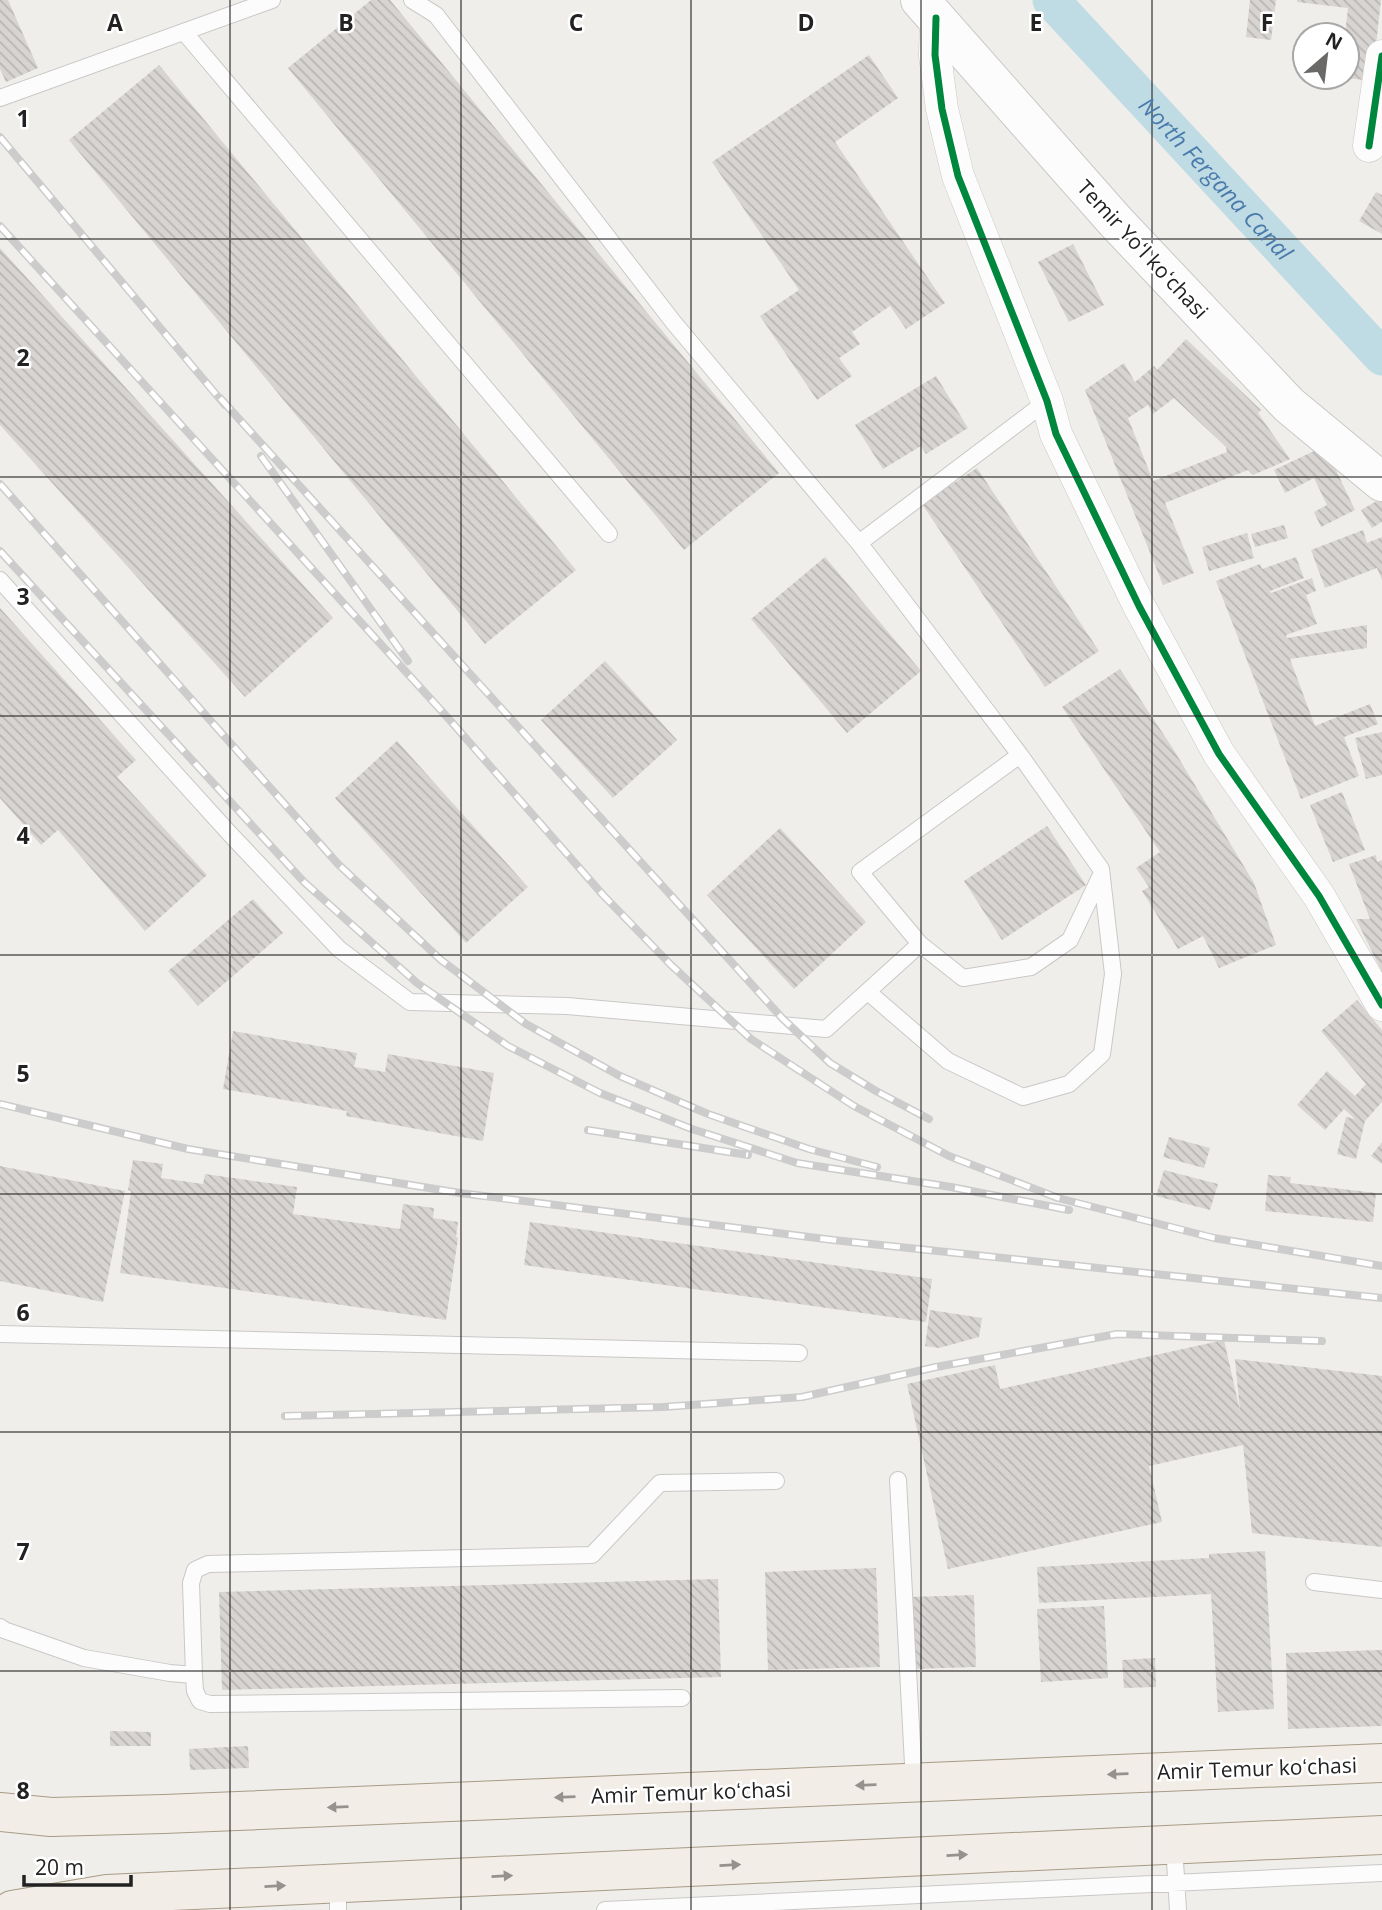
<svg xmlns="http://www.w3.org/2000/svg" width="1382" height="1910" viewBox="0 0 1382 1910" font-family="'Open Sans',sans-serif">
  <style>
    .lines { fill: none; stroke-linecap: round; stroke-linejoin: round }
    .canal { stroke: #bfdbe3; stroke-width: 37 }
    .building { fill: url(#building-back-hatch); fill-rule: evenodd }
    .service-casing { stroke: #c9c8c7; stroke-width: 18 }
    .minor-casing { stroke: #c9c8c7; stroke-width: 33 }
    .tertiary-casing { stroke: #c9c8c7; stroke-width: 40 }
    .primary-casing { stroke: #a79c86; stroke-width: 40 }
    .service { stroke: #fdfcfc; stroke-width: 16 }
    .minor { stroke: #fdfcfc; stroke-width: 32 }
    .tertiary { stroke: #fdfcfc; stroke-width: 38 }
    .primary { stroke: #f3ede7; stroke-width: 38 }
    .rail-casing { stroke: #ccc; stroke-width: 8 }
    .rail { stroke: #fff; stroke-width: 5; stroke-dasharray: 16; stroke-linecap: butt }
    .cycleway-casing { stroke: #fff; stroke-width: 11 }
    .cycleway { stroke: #00873e; stroke-width: 7 }
    .oneway { fill: #95928e }
    .grid { fill: none; stroke: #222; stroke-width: 2; stroke-opacity: 0.55 }
    .labels { text-anchor: middle; dominant-baseline: central; stroke-width: 5; stroke-linejoin: round; paint-order: stroke }
    .street-label { font-size: 21px; fill: #222; stroke: #fff }
    .water-label { font-size: 23px; font-style: italic; fill: #4a7aab; stroke: #fff }
    .grid-label { font-size: 23px; text-anchor: middle; font-weight: bold; fill: #222; stroke: #fff; stroke-width: 5; stroke-linejoin: round; paint-order: stroke }
  </style>
  <defs>
    <pattern id="building-back-hatch" width="6" height="6" patternUnits="userSpaceOnUse" patternTransform="scale(1.75)"><rect width="6" height="6" fill="#d7d4d2"/><path d="M-1 5l2 2M0 0l6 6M5-1l2 2" fill="none" stroke="#b8b6b4"/></pattern>
  </defs>
  <rect width="100%" height="100%" fill="#f0eeeb"/>
  <g class="lines">
    <path class="canal" id="s1" d="M1051 0 1382 357"/>
  </g>
  <path class="building" d="M0 0H8L38 68 6 82 0 69Z
    M371 0H390L779 473 684 550 288 68Z
    M1250 0H1276L1271 40 1246 37Z
    M1297 0H1381L1372 81 1347 78V35H1345L1348 8 1297 2Z
    M869 55 898 98 835 142 945 303 906 329 890 306 852 332 860 344 839 358 852 376 817 400 760 316 799 290 712 162Z
    M159 65 576 570 485 644 69 140Z
    M1376 192 1382 195V234L1359 221Z
    M1073 244 1104 305 1069 322 1038 262Z
    M0 248 333 618 245 697 0 425Z
    M1186 339 1261 410 1258 413 1290 459 1253 475 1248 470 1165 503 1194 573 1163 585 1085 390 1124 363 1135 382 1154 366 1157 370ZM1174 398 1226 447 1227 452 1153 481 1128 418 1148 405 1153 414Z
    M936 376 968 428 926 454 921 446 883 469 855 425Z
    M1331 443 1342 465 1335 468 1355 510 1321 527 1314 512 1327 505 1314 478 1285 493 1274 470Z
    M977 468 1099 651 1045 687 922 504Z
    M1382 498V522L1372 528 1361 510Z
    M1284 525 1288 538 1255 547 1251 534Z
    M1363 530 1367 543 1382 537V580L1377 568 1325 588 1311 550Z
    M1247 533 1254 558 1209 571 1202 547Z
    M825 557 921 671 847 733 751 619Z
    M1296 557 1304 578 1270 591 1271 593 1312 578 1316 591 1306 595 1317 624 1286 635 1287 638 1367 625V648L1290 659 1315 726 1370 704 1378 724 1344 737 1359 776 1301 799 1216 581 1260 564 1262 569Z
    M0 608 136 760 117 777 207 875 145 931 58 830 41 845 0 798Z
    M605 661 677 740 613 798 541 720Z
    M1120 669 1172 747 1254 883 1276 945 1219 968 1203 936 1178 949 1142 891 1149 887 1136 868 1160 852 1062 707Z
    M1382 732V775L1366 779 1355 738Z
    M397 741 528 887 466 943 335 798Z
    M1342 792 1365 850 1333 862 1310 805Z
    M1047 826 1086 885 1002 940 964 881Z
    M780 828 866 922 794 989 707 895Z
    M1376 855 1377 862 1382 860V972L1356 919H1370L1349 864Z
    M253 899 283 933 198 1006 168 971Z
    M1357 1000 1382 1030V1102L1365 1121 1356 1159 1337 1154 1346 1117 1355 1119 1344 1109 1325 1130 1297 1105 1327 1071 1355 1096 1366 1084 1321 1031Z
    M233 1031 357 1053 354 1067 385 1072 388 1054 494 1073 483 1141 346 1116 347 1111 223 1089Z
    M1169 1137 1210 1148 1204 1168 1163 1157Z
    M1382 1142V1164L1371 1156Z
    M133 1160 163 1164 161 1178 203 1184 205 1174 297 1187 293 1214 400 1229 403 1204 434 1208 433 1218 458 1222 456 1237 458 1238 446 1320 120 1273 131 1191 128 1190Z
    M0 1166 125 1191 103 1302 0 1281Z
    M1164 1170 1218 1184 1210 1210 1156 1196Z
    M1268 1175 1291 1177 1290 1183 1376 1193 1373 1222 1265 1211Z
    M530 1222 932 1279 926 1322 524 1265Z
    M930 1310 982 1318 979 1337 939 1348 925 1346Z
    M1224 1340 1240 1411 1235 1359 1382 1376V1547L1252 1533 1243 1445 1149 1466 1162 1522 948 1569 907 1384 995 1365 1000 1389Z
    M1265 1551 1274 1709 1218 1712 1211 1594 1039 1603 1037 1567 1209 1558V1554Z
    M876 1568 880 1667 768 1670 765 1572Z
    M718 1579 721 1677 222 1690 219 1592Z
    M974 1595 976 1667 912 1669 909 1597Z
    M1104 1606 1108 1678 1041 1682 1037 1609Z
    M1382 1650V1726L1288 1729 1286 1653Z
    M1155 1658 1156 1687 1124 1688 1122 1660Z
    M110 1731 151 1732V1746H110Z
    M248 1746 249 1768 190 1770 189 1749Z"/>
  <g class="lines">
    <g class="service-casing">
      <path id="service" d="M412 0 436 15 674 323 859 543 899 595 1020 755 1101 869 1113 974 1102 1054 1069 1084 1023 1097 948 1061 868 992
        M184 32 609 534
        M0 98 272 0
        M859 543 1047 401
        M0 580 230 834 339 949 410 1002 567 1006 826 1029 920 944 860 872 1020 755
        M920 944 963 978 1031 967 1070 940 1101 875
        M0 1334 799 1353
        M898 1480 914 1783
        M1314 1582 1382 1590
        M0 1627 4 1630 84 1658 170 1673 194 1675 191 1583 195 1570 208 1564 592 1555 660 1483 776 1481
        M194 1675 195 1691 200 1701 210 1704 682 1698
        M1174 1845 1178 1910
        M338 1883V1910
        M605 1910 1382 1873"/>
    </g>
    <g class="minor-casing">
      <path id="minor" d="M936 18 935 55 942 109 958 176 1047 401 1056 434 1139 606 1219 754 1319 896 1382 1005
        M1369 146 1382 56"/>
    </g>
    <g class="tertiary-casing">
      <path id="tertiary" d="M920 0 1116 222 1289 405 1382 482"/>
    </g>
    <g class="primary-casing">
      <path id="primary" d="M0 1812 51 1817 164 1814 1382 1763
        M12 1910 107 1894 1382 1835"/>
    </g>
    <use href="#service" class="service"/>
    <use href="#minor" class="minor"/>
    <use href="#tertiary" class="tertiary"/>
    <use href="#primary" class="primary"/>
    <g class="rail-casing">
      <path id="rail" d="M0 137 225 405
        M0 226 448 718 603 895 671 965 751 1039 854 1106 949 1156 1058 1198 1214 1238 1382 1266
        M220 398 783 1019 830 1063 876 1091 929 1119
        M261 456 408 661
        M0 484 338 864 441 960 526 1024 620 1076 708 1114 809 1149 877 1167
        M0 551 304 882 417 983 508 1046 600 1093 692 1129 797 1163 951 1187 1069 1210
        M0 1104 188 1149 460 1193 833 1240 1382 1298
        M588 1130 748 1155
        M285 1416 663 1407 802 1397 936 1367 1117 1334 1322 1341"/>
    </g>
    <use href="#rail" class="rail"/>
    <g class="cycleway-casing">
      <path id="cycleway" d="M936 18 935 55 942 109 958 176 1047 401 1056 434 1139 606 1219 754 1319 896 1382 1005
        M1369 146 1382 56"/>
    </g>
    <use href="#cycleway" class="cycleway"/>
  </g>
  <defs><path id="oneway-solid" d="M-6-.8H1V-3.2L6.5 0L1 3.2V.8H-6Z" transform="scale(1.75)"/></defs>
  <g class="oneway">
    <use href="#oneway-solid" transform="translate(1118 1774) rotate(178)"/>
    <use href="#oneway-solid" transform="translate(866 1785) rotate(178)"/>
    <use href="#oneway-solid" transform="translate(565 1797) rotate(178)"/>
    <use href="#oneway-solid" transform="translate(338 1807) rotate(178)"/>
    <use href="#oneway-solid" transform="translate(957 1855) rotate(-3)"/>
    <use href="#oneway-solid" transform="translate(730 1865) rotate(-3)"/>
    <use href="#oneway-solid" transform="translate(502 1876) rotate(-3)"/>
    <use href="#oneway-solid" transform="translate(275 1886) rotate(-3)"/>
  </g>
  <path class="grid" d="M230 0V1910M461 0V1910M691 0V1910M921 0V1910M1152 0V1910M0 239H1382M0 477H1382M0 716H1382M0 955H1382M0 1194H1382M0 1432H1382M0 1671H1382"/>
  <g class="labels">
    <g class="street-label">
      <text transform="translate(1143 249) rotate(47)">Temir Yoʻl koʻchasi</text>
      <text transform="translate(1257 1768) rotate(-2)">Amir Temur koʻchasi</text>
      <text transform="translate(691 1792) rotate(-2)">Amir Temur koʻchasi</text>
    </g>
    <g class="water-label">
      <text stroke="none"><textPath href="#s1" startOffset="243">North Fergana Canal</textPath></text>
    </g>
  </g>
  <g class="grid-label">
    <text x="115" y="31">A</text>
    <text x="346" y="31">B</text>
    <text x="576" y="31">C</text>
    <text x="806" y="31">D</text>
    <text x="1036" y="31">E</text>
    <text x="1267" y="31">F</text>
    <text x="23" y="127">1</text>
    <text x="23" y="366">2</text>
    <text x="23" y="605">3</text>
    <text x="23" y="844">4</text>
    <text x="23" y="1082">5</text>
    <text x="23" y="1321">6</text>
    <text x="23" y="1560">7</text>
    <text x="23" y="1799">8</text>
  </g>
  <g transform="translate(1326 56) rotate(28)"><circle r="33" fill="#ffffff" stroke="#a7a7a7" stroke-width="2"/>
  <path d="M0-5L12 26L0 18L-12 26Z" fill="#6a6968"/>
  <text y="-10" font-size="19" font-weight="bold" text-anchor="middle" fill="#222222">N</text>
  </g>
  <path d="M24 1875v10h107v-10" fill="none" stroke="#222222" stroke-width="3.5"/>
  <text x="35" y="1875" font-size="21" fill="#222222" stroke="#ffffff" stroke-width="5" paint-order="stroke">20 m</text>
</svg>
